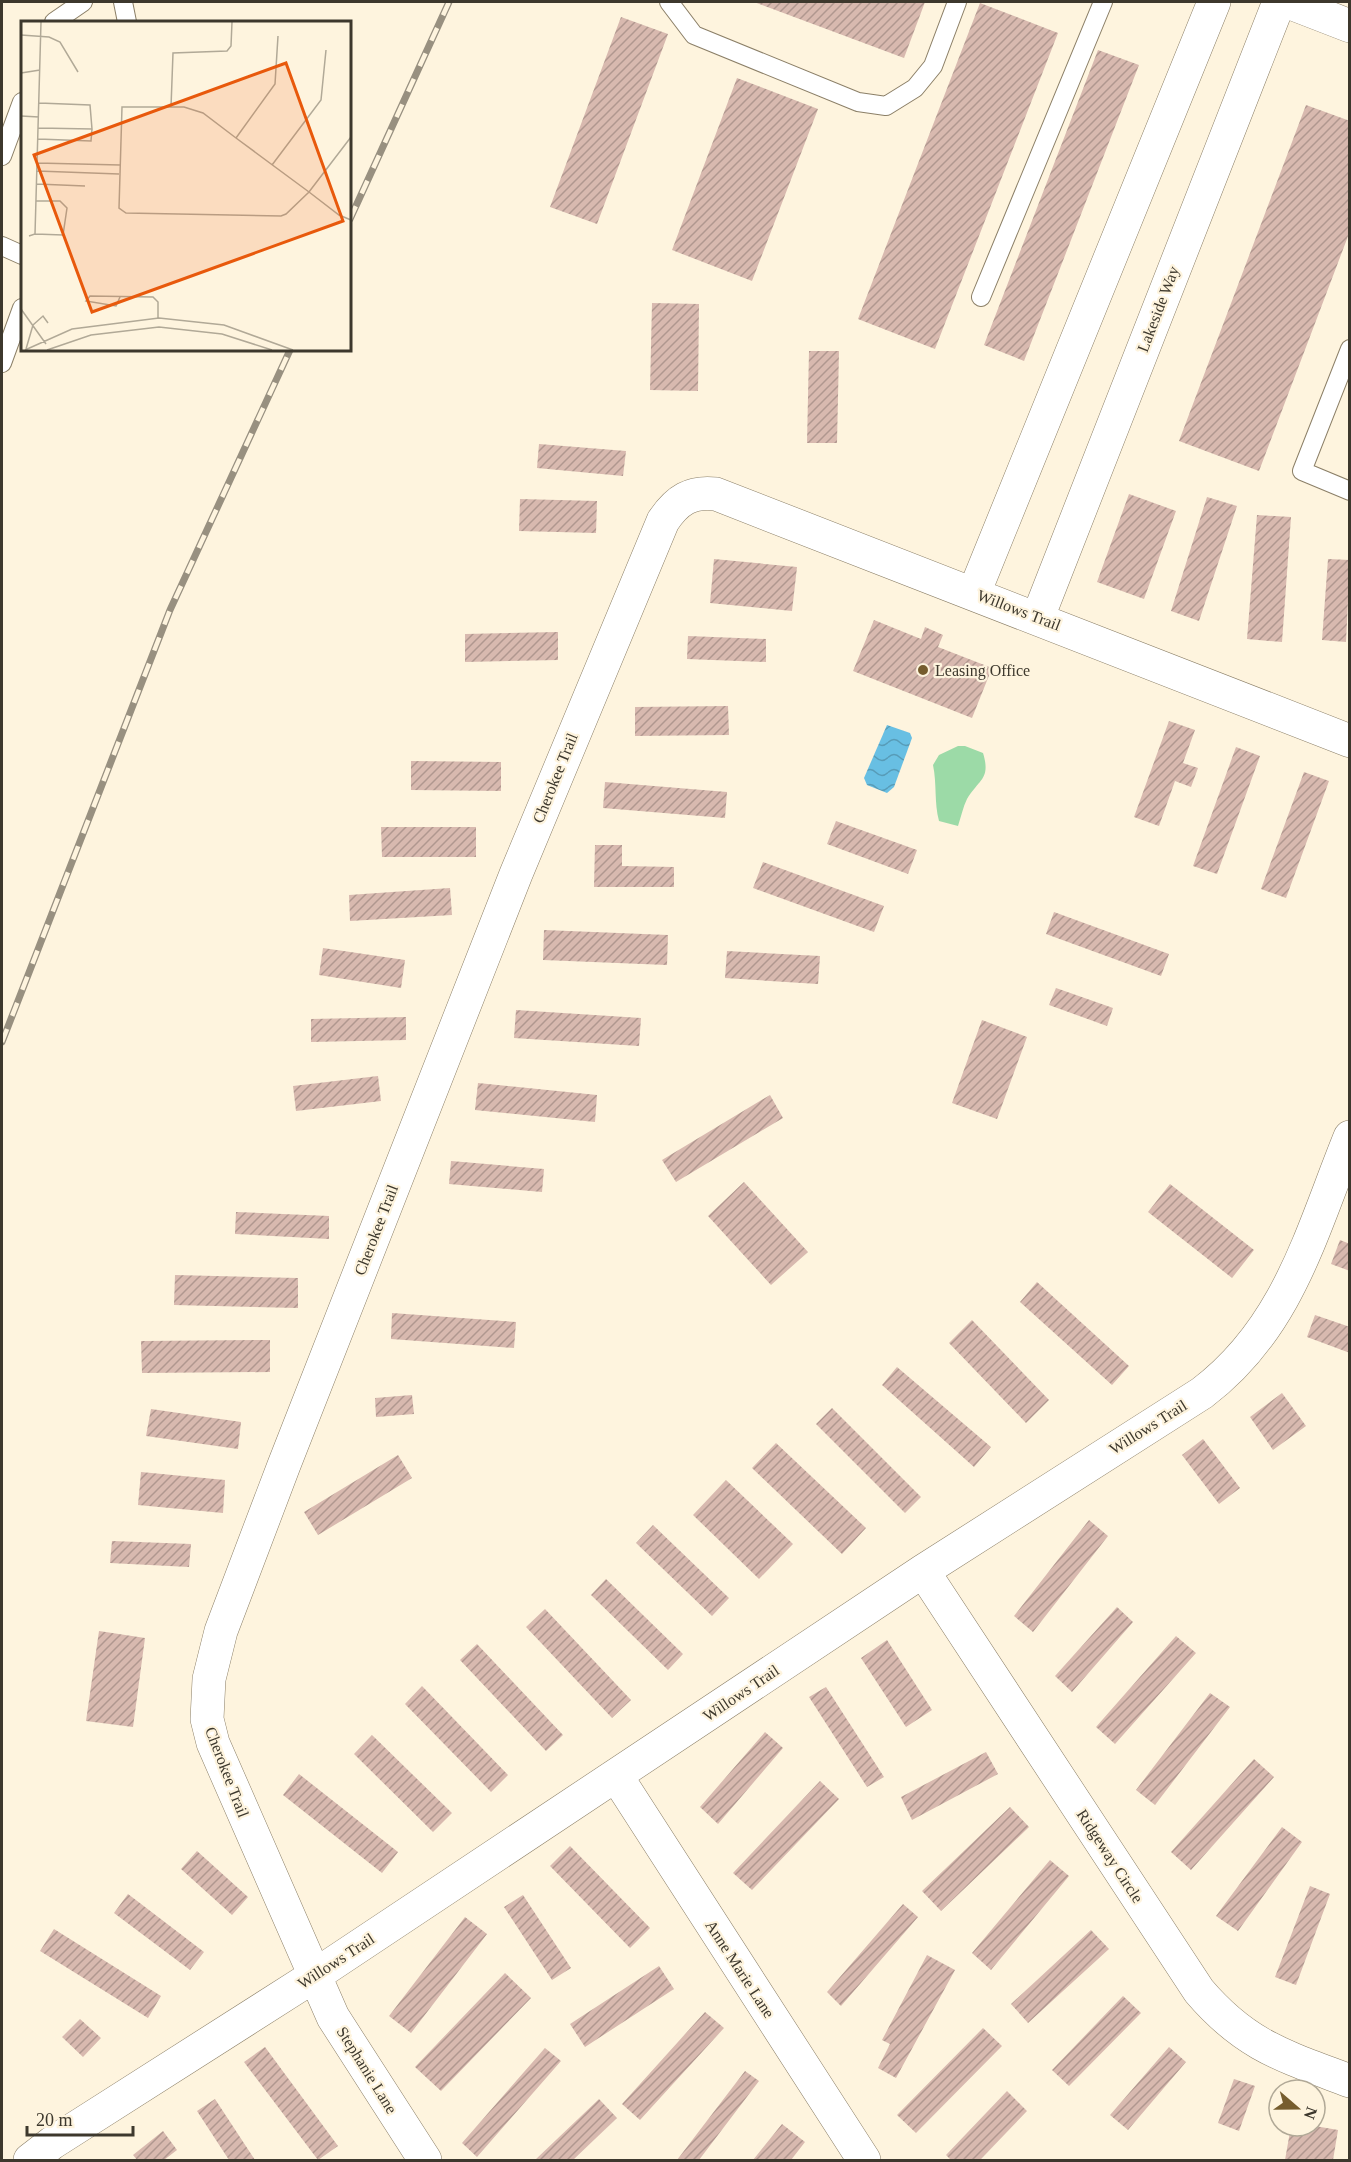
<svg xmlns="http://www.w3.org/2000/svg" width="1351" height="2162" viewBox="0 0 1351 2162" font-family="Georgia,serif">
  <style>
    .green { fill: #9cdaa7 }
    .water { fill: url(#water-waves) }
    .building { fill: url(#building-hatch) }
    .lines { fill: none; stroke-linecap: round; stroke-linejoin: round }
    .lane-casing { stroke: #8b7f67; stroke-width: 20 }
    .street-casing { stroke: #8b7f67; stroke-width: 34 }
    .lane { stroke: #fff; stroke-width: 18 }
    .street { stroke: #fff; stroke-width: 33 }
    .rail-casing { stroke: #989080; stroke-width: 7 }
    .rail { stroke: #fef4de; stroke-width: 4.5; stroke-dasharray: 14; stroke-linecap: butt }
    .poi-dot { fill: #765d2e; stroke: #fef4de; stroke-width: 2 }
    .labels { text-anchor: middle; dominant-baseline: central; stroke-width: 4.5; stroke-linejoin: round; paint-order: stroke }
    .street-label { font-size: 16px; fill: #3d382d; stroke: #fef4de }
    .poi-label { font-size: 16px; fill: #3d382d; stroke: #fef4de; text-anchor: start }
    .inset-road { fill: none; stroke: #b1a997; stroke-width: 1.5 }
    .view { fill: #e8590c; fill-opacity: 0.15; stroke: #e8590c; stroke-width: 3 }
    .inset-edge { fill: none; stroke: #3d382d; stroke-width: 3 }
  </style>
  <defs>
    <pattern id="water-waves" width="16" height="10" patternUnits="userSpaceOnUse" patternTransform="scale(1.5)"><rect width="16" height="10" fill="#68bfe3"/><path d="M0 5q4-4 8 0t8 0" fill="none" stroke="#579cb8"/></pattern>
    <pattern id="building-hatch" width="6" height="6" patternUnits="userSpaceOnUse" patternTransform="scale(1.5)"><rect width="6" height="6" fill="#d8b9af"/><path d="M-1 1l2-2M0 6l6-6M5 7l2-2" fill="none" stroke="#b0978f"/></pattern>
  </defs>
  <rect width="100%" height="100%" fill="#fef4de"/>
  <path class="green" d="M958 746H965L983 753C991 779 979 779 967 799 963 807 961 817 958 826L939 821C934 802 937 784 933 765L939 755Z"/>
  <path class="water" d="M887 725 910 733 912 738 894 787 887 793 867 785 864 778Z"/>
  <path class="building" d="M754 2H925L904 58Z
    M980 3 1058 33 935 349 858 319Z
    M621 17 668 34 597 224 550 207Z
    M1098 50 1139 65 1024 361 984 345Z
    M737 78 818 109 752 281 672 250Z
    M1306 105 1350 121V231L1259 471 1179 441Z
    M652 303 699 304 698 391 650 390Z
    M809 351H839L837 443H807Z
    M539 444 626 451 623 476 537 468Z
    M1129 494 1176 511 1144 599 1097 582Z
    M1207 497 1237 506 1199 621 1171 611Z
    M520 499 597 501 596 533 519 531Z
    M1257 515 1291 517 1282 642 1247 639Z
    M714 559 797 567 792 611 710 603Z
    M1328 559 1350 560 1346 642 1322 640Z
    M874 620 921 639 925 627 943 635 938 647 992 668 972 718 853 671Z
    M558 632V660L465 662V634Z
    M688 636 766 639V662L687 659Z
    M728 706 729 735 635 736V707Z
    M1169 721 1195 730 1183 763 1198 768 1191 787 1175 781 1159 826 1134 817Z
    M1236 747 1260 756 1217 874 1193 866Z
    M411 761 501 762V791L411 790Z
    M1304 772 1329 781 1286 898 1261 889Z
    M605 782 727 792 725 818 603 808Z
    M836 821 917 850 908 874 827 844Z
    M381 827H476V857H382Z
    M595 845H622V866L674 867V887H594Z
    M763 862 884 906 874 932 753 888Z
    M450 888 452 915 350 921 349 895Z
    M1054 912 1169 954 1161 976 1046 934Z
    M544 930 668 935 667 965 543 960Z
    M323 948 405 960 401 988 319 975Z
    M727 951 820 956 818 984 725 978Z
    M1056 988 1113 1008 1107 1026 1049 1005Z
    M516 1010 641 1018 639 1046 514 1038Z
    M406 1017V1040L311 1042V1019Z
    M982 1020 1027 1037 997 1119 952 1103Z
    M378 1076 381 1101 296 1111 293 1086Z
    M478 1083 597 1095 595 1122 475 1110Z
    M770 1095 783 1118 676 1182 662 1160Z
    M451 1161 544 1169 542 1192 449 1184Z
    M744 1182 808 1252 771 1285 708 1216Z
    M1170 1184 1254 1250 1232 1278 1148 1212Z
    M236 1212 329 1216V1239L235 1234Z
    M1340 1240 1350 1244V1271L1331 1264Z
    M175 1275 298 1278V1308L174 1305Z
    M1037 1282 1129 1366 1112 1385 1020 1302Z
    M392 1313 516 1322 514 1348 391 1339Z
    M1315 1315 1350 1327V1353L1307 1337Z
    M972 1320 1049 1400 1026 1423 949 1343Z
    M270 1340V1372L142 1373 141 1341Z
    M897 1367 991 1447 974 1467 882 1385Z
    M1282 1393 1306 1426 1273 1450 1250 1417Z
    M412 1395 414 1414 376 1417 375 1398Z
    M832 1408 921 1497 905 1513 816 1424Z
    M151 1409 241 1422 238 1449 146 1436Z
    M1203 1439 1240 1488 1219 1504 1182 1455Z
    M776 1443 866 1528 842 1554 752 1468Z
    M398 1455 412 1478 318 1535 304 1512Z
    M141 1472 225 1480 223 1513 138 1505Z
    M726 1480 793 1544 759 1579 693 1515Z
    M1089 1520 1108 1536 1033 1632 1014 1616Z
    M653 1525 729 1598 712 1616 636 1543Z
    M112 1541 191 1544 189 1567 110 1563Z
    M606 1579 683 1654 668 1670 591 1595Z
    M1117 1607 1133 1622 1072 1692 1055 1676Z
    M545 1609 631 1700 612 1718 526 1627Z
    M99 1631 145 1638 133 1727 86 1721Z
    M1176 1636 1196 1653 1115 1744 1096 1727Z
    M887 1640 932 1710 906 1727 861 1658Z
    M477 1644 563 1735 546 1751 460 1660Z
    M422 1686 508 1775 491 1792 405 1704Z
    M826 1687 884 1777 867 1787 809 1697Z
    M1210 1693 1230 1707 1155 1805 1136 1790Z
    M765 1732 783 1748 718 1824 700 1807Z
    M372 1735 452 1813 433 1832 354 1754Z
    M986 1752 998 1774 912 1820 901 1797Z
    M1254 1759 1274 1777 1191 1870 1171 1852Z
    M299 1774 398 1852 382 1873 283 1795Z
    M820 1781 839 1799 752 1890 733 1873Z
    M1010 1807 1029 1827 941 1911 922 1891Z
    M1282 1827 1302 1842 1238 1931 1216 1916Z
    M570 1846 650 1928 630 1948 550 1866Z
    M197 1851 248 1897 232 1915 181 1869Z
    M1050 1860 1069 1876 991 1970 972 1953Z
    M1310 1886 1330 1894 1296 1985 1275 1977Z
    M128 1894 204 1952 190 1970 114 1913Z
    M523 1895 571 1968 552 1980 504 1907Z
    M903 1904 918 1917 841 2006 827 1992Z
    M465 1917 487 1934 411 2033 389 2016Z
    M54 1929 161 1996 148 2018 40 1951Z
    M1091 1930 1109 1949 1028 2023 1011 2004Z
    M927 1955 955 1970 896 2078 878 2068 890 2044 882 2040Z
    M659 1966 674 1989 585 2047 570 2024Z
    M505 1973 531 1998 441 2091 415 2067Z
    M1123 1996 1141 2013 1069 2086 1052 2070Z
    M705 2012 724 2028 640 2120 622 2104Z
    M80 2019 101 2038 83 2057 62 2037Z
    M983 2028 1002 2046 916 2133 897 2115Z
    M265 2047 338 2146 318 2160 244 2062Z
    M1169 2047 1186 2062 1128 2130 1110 2115Z
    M545 2048 561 2061 477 2157 462 2143Z
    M745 2071 759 2081 699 2160H677Z
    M1234 2079 1255 2086 1239 2131 1218 2123Z
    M1007 2091 1027 2111 980 2160H951L946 2155Z
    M215 2099 255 2160H229L197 2111Z
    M599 2099 617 2118 573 2160H535Z
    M782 2124 805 2142 791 2160H753Z
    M1291 2126H1315L1338 2130 1333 2160H1285Z
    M163 2131 177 2150 164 2160H137L133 2155Z"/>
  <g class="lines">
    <g class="lane-casing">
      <path id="lane" d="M123 2 127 22
        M669 2 694 35 858 102 886 106 915 88 933 66 957 2
        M54 22 83 2
        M2 156 22 102
        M2 246 22 255
        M981 297 1103 2
        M1350 349 1302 471 1350 491
        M2 363 22 308"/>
    </g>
    <g class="street-casing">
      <path id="street" d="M1288 2 1350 26
        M974 593 1214 2
        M1038 617 1279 2
        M923 1571 1199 1991C1246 2046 1284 2056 1350 2081
        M617 1777 864 2160
        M30 2160 52 2143 314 1976 923 1571 1202 1393C1288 1328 1311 1233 1350 1137
        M425 2160 333 2017 213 1743 207 1719 209 1679 221 1631 284 1465 516 874 663 521C677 500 691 491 716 494L1350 741"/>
    </g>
    <use href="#lane" class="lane"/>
    <use href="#street" class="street"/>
    <g class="rail-casing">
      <path id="rail" d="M350 219 449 2
        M2 1042 170 610 290 350"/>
    </g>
    <use href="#rail" class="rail"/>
  </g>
  <circle class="poi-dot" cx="923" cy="670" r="6"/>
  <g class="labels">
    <g class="street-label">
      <text transform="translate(1158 309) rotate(-69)">Lakeside Way</text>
      <text transform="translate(1019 610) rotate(21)">Willows Trail</text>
      <text transform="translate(555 778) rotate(-68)">Cherokee Trail</text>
      <text transform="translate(376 1230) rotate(-69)">Cherokee Trail</text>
      <text transform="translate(1148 1427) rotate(-32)">Willows Trail</text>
      <text transform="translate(741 1693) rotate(-34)">Willows Trail</text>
      <text transform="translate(227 1772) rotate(69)">Cherokee Trail</text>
      <text transform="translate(1110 1856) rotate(57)">Ridgeway Circle</text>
      <text transform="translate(336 1961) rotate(-33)">Willows Trail</text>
      <text transform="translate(740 1969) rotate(57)">Anne Marie Lane</text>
      <text transform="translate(367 2070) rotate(58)">Stephanie Lane</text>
    </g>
    <g class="poi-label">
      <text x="935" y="670">Leasing Office</text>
    </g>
  </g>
  <g transform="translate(21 21)">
    <rect width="330" height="330" fill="#fef4de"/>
    <path class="inset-road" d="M0 14 28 16 39 21 57 51M0 52 19 49M150 86 152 32 206 30 210 25 211 1M0 95 18 96M17 107 71 108 69 84 18 82M330 116 291 167 288 171 265 193 260 195 105 192 98 187 101 86H163L182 92 215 117 288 171 318 194 330 199M215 117 254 63 257 15M17 118 70 120 71 108M16 142 99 144M251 144 300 79 305 29M16 150 98 153M16 163 64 165M14 213 42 214 46 187 39 180H15M8 215 14 213 20 1M99 276 95 285 65 280 69 275 132 276 137 281V297M0 288 25 323M12 304 22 295 27 302M5 328 12 304M4 329 51 308 138 297 203 304 272 329M26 329 70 314 138 306 201 313 251 329"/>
    <path class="view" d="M265 42 322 200 71 291 13 134Z"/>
    <rect width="330" height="330" class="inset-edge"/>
  </g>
  <rect width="1351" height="2162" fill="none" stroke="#3d382d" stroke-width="6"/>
  <g transform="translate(1297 2108) rotate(110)"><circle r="28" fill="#fef4de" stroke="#b1a997" stroke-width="1.5"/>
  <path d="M0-4.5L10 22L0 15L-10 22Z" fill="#765d2e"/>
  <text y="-9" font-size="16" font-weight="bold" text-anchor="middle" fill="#3d382d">N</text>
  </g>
  <path d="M27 2126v9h106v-9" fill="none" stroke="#3d382d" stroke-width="3"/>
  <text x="36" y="2126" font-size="18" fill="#3d382d" stroke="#fef4de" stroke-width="4.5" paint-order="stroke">20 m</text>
</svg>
